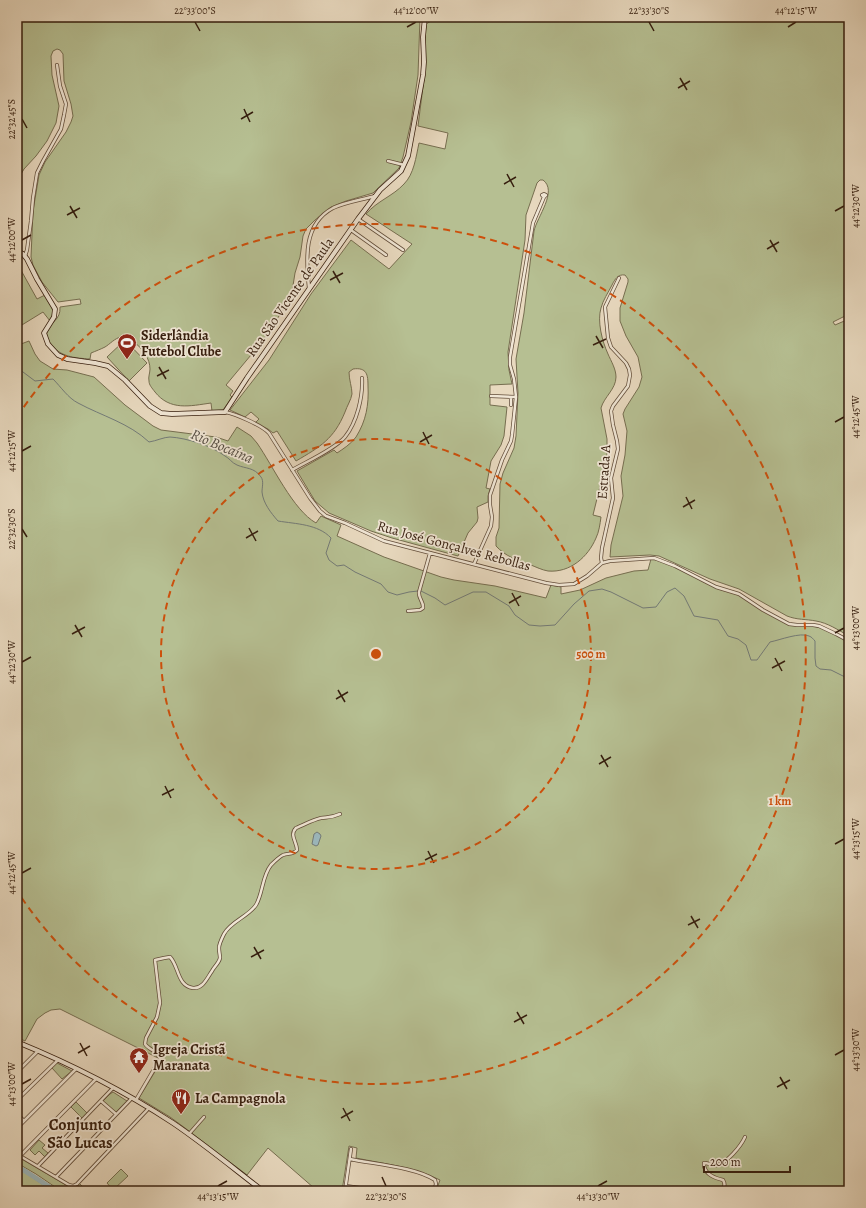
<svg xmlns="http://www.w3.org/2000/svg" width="866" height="1208" viewBox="0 0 866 1208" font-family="Alegreya,serif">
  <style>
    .green { fill: #b6bf92; stroke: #766e50 }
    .water { fill: #9bb7bc; stroke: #737a76 }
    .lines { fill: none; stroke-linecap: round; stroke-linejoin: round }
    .stream { stroke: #737a76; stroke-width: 1 }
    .river { stroke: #9bb7bc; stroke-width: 5 }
    .street-casing { stroke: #624d3a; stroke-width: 4 }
    .secondary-casing { stroke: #361e0e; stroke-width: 5.5 }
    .street { stroke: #f0e6d5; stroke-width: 2.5 }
    .secondary { stroke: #f0e6d5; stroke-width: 4 }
    .ticks { fill: none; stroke: #361e0e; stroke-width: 1.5 }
    .ring { fill: none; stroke: #cd500c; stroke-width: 2; stroke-dasharray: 7 5 }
    .labels { text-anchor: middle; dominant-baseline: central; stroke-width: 3.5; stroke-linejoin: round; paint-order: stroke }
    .street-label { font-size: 14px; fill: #361e0e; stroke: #f0e6d5 }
    .poi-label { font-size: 14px; font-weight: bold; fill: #361e0e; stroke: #f0e6d5; text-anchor: start }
    .water-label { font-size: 15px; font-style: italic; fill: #544c42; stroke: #f0e6d5 }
    .quarter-label { font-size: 16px; font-weight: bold; fill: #361e0e; stroke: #f0e6d5 }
    .centre { fill: #cd500c; stroke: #f0e6d5; stroke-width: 2 }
    .ring-label { font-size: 12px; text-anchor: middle; font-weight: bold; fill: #cd500c; stroke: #f0e6d5; stroke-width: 3.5; stroke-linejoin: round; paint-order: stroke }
    .neatline { fill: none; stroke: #361e0e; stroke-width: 1.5 }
    .ticks-label { font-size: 10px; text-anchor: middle; fill: #361e0e }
  </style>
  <rect width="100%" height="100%" fill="#e8d9bf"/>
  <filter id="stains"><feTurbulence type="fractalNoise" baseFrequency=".005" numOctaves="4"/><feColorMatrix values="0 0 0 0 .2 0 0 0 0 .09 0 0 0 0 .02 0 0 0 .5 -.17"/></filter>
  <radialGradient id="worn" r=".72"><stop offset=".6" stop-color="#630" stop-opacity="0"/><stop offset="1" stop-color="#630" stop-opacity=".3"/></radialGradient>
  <path class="green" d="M17 17H420L418 75 411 122 403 157 399 168 373 193 346 201 331 207 315 220 306 229 303 236 300 257 295 273 291 298 261 343 226 385 233 391 230 395 232 397 223 410 212 411 211 403C190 406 170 411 155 392 152 388 149 385 149 381 148 377 150 373 150 369 150 359 143 349 135 343 131 340 126 337 121 337 115 338 110 344 105 347 101 349 96 351 91 353L90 359C75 358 60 357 51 344 48 340 46 336 47 332 50 322 61 320 60 307L81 304 80 299 58 302 42 282 33 265 31 257 33 211 39 175 45 162 66 132 71 122 73 116 71 104 64 81 63 54 60 50 57 49 53 51 51 56 52 75 59 106 56 123 47 141 36 156 24 169 17 181Z
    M438 17H849V314L833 322 835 325 849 319V636C838 630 828 623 816 621 806 619 797 620 787 616L739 589 710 579 659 556 650 555 610 557 611 545 623 496 621 476 625 455 627 431 623 414 625 409 639 387 642 377 638 357 626 336 620 321V308L628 282V279L625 275C618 274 615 279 612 285 608 293 603 300 601 308 597 321 602 341 608 354 611 361 616 369 616 377 616 389 604 397 601 408L607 439V458L593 515 601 517C600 524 599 532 596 538 588 557 570 573 548 571 542 570 536 567 531 565 518 561 505 556 496 546V537L499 528 500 484 503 473 514 448 516 436 518 393 516 359 524 313 534 231C537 217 558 191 543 180H540L537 183 526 215 525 240 508 352 509 370 512 384 490 385V405L507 407 504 436 501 445 491 461 486 488 490 489 488 496V502L477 507 478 518 477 522 468 533 458 556 392 538 371 531 329 513 315 501 297 471 334 450 337 453C343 449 351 444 356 437 366 421 369 405 368 386 368 375 367 367 353 369L349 372C349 380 352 387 352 394 351 400 347 406 345 412 334 439 320 447 296 461L277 431 273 433 268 429 255 423 259 419 251 412 245 417 230 410 269 360 311 294 351 240 389 269 412 244 366 214C377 201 393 196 404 184 414 174 416 157 419 143L445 149 448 133 418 126 425 71V37L426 24Z
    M17 263 37 299 45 295C51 305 56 310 50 321L43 312 17 328Z
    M17 336 21 344 29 341 35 354 40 361 53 369 67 370 94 377 125 405 153 426 161 430 216 437 228 441 237 427 251 436 257 443C273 466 293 510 316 523L321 516 341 525 337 536 384 557 441 577 454 580 495 586 546 598 551 585 561 587V594L580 590 606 578 634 571 648 570 651 559 662 561 717 588 740 595 789 624 813 626 821 628 836 634 849 642V1191H436L440 1180C414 1167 385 1164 356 1158L357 1148 349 1146 342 1191H322L314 1188 268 1148 247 1175 185 1128 170 1117 139 1098 162 1060 60 1009 51 1010 45 1013 37 1019 25 1041 17 1037Z
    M125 340 147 363 129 381 107 357Z
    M57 1063 72 1071 62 1079 52 1068Z
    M113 1092 127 1101 115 1113 103 1101 110 1094Z
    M76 1102 87 1113 82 1118 71 1107Z
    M39 1140 45 1145 42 1148 48 1153 45 1157 39 1151 35 1155 30 1150Z
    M17 1158H20L73 1189 79 1183 86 1190 91 1191H61L36 1174 17 1163Z
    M17 1169 26 1173 52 1191H17Z
    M121 1169 128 1176 113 1190 107 1183Z"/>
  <path class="water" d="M317 832 320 834 321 836 318 845 316 846 312 844 314 834Z"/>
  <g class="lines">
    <path class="stream" d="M17 288 19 290V296L17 299
      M17 369H19L35 381 53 379C61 387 68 398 78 403 102 416 129 423 149 442 156 441 164 437 170 437 187 438 212 446 225 456 229 458 232 463 237 465 246 469 254 467 261 477 264 481 262 487 262 492 263 503 271 513 278 521 296 524 318 524 331 538L326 553 329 560 337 566 344 565 355 572 381 584 388 592 397 595 409 592 418 591
      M421 591 435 598 445 605 473 592H486L509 606 515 615 529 625 540 626 555 625 574 604 589 591 602 589 611 592 643 608 656 607 667 592 675 588 684 596 694 616 718 620 728 636 738 639 746 645 751 660H757L770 642C780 640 800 632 809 636 812 637 813 639 815 641V658L816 666 820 669 831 670 849 679"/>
    <path class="river" d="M17 1167 25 1171 56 1191"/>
    <g class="street-casing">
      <path id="street" d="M388 161 404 165
        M358 219 403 250
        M351 230 386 255
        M25 256 27 250 31 221 33 198 37 173 43 161 61 129 64 115 66 104 60 86 57 65
        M309 288C306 259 303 224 333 208 346 202 361 200 375 196
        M491 396 516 397
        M511 405V397
        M225 412C236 414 261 425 269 433L310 498 320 511 326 516 345 523 384 541 546 583 559 585 574 584 587 576 602 563 610 561 654 558 675 566 716 587 739 594 763 610 789 624 797 625H813L819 626 836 634 849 641
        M292 470C306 462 335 449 345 437 357 422 363 397 362 378
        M602 563 601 558 602 548 613 498 611 478 618 449 617 441 613 425 611 411 613 406 628 386 630 375 629 369 626 363 611 347 608 338 605 307 619 278
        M474 564 491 526 492 517 490 505V495L502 460 511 441 512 435 516 397 514 379 510 365V357L533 223 544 197 542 195 544 194 546 195 544 197
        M408 611 420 610 423 608C424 602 418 598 419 592L430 553
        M17 1072 38 1051
        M17 1100 58 1060
        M136 1100 160 1059C158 1051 149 1050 145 1044L146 1038 157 1017 160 1003 155 960 164 958 170 957C179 966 177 986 193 988 203 989 207 978 212 971 214 967 219 963 220 958 220 955 219 952 219 948 219 944 222 938 224 934 231 921 248 917 256 905 263 893 262 876 271 865 274 862 279 857 283 855 288 853 293 855 297 850 297 842 289 835 296 828 304 825 312 820 321 818 328 817 331 818 340 814
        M101 1101 116 1114
        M17 1114 24 1121
        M17 1128 76 1069
        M189 1134 204 1117
        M20 1156 96 1079
        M17 1157 20 1156 69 1185 73 1186 77 1184 149 1108
        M350 1159C373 1164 416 1167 435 1180L436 1184 434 1191
        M38 1166 113 1088
        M56 1177 132 1098
        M346 1186 380 1191
        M345 1191 351 1149
        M721 1191C724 1187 726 1185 723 1180 715 1178 706 1175 704 1166V1163C709 1163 713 1166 717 1165 727 1163 741 1146 745 1137"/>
    </g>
    <g class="secondary-casing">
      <path id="secondary" d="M17 251 23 254 27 259 37 279 55 309 54 317 44 333 48 344 58 355 67 359 95 363 108 366 125 380 150 406 161 413 172 414 225 412 247 378 358 219 380 190 401 171 408 156 423 75 424 62 423 37 425 17
        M17 1042C71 1064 124 1091 173 1123 204 1144 233 1168 263 1191"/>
    </g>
    <use href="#street" class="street"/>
    <use href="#secondary" class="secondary"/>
  </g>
  <path class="ticks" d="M195 22 200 31M649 22 654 31M407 27 416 22M788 27 796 22M680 78 687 90M678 88 690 81M244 109 250 122M22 119 27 128M241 119 253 112M507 174 514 187M504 184 516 177M70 206 77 218M835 211 844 206M67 215 80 208M22 240 31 235M770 240 777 252M767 249 779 242M333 271 340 283M330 280 343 273M596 336 603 348M593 345 606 339M159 367 166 379M157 376 169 370M835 422 844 417M423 432 429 444M420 442 432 435M22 451 31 446M686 497 692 509M683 507 695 500M249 528 256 541M22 529 27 537M246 538 258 531M512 593 519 606M509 603 521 596M75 625 82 637M835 633 844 628M72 634 85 627M775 658 782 671M22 662 31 657M772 668 785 661M338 690 345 702M336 699 348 692M601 755 608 767M599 764 611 757M165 786 171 798M162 795 174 789M835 844 844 839M428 851 434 863M425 860 437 854M22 873 31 868M691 916 698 928M688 925 700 919M254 947 261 959M251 957 264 950M517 1012 524 1024M514 1022 527 1015M80 1043 87 1056M78 1053 90 1046M835 1055 844 1050M780 1077 787 1089M22 1084 31 1079M777 1087 790 1080M343 1108 350 1121M341 1118 353 1111M382 1177 386 1186M218 1186 227 1181M598 1186 607 1181"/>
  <g class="ring">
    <circle cx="376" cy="654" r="215"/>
    <path d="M17 417A430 430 0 1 1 17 891"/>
  </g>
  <defs>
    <g id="stadium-pin" transform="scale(1)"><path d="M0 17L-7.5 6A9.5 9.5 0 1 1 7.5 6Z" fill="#8f2418" stroke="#f0e6d5"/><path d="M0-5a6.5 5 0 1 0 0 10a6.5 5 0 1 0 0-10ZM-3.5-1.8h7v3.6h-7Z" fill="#fff"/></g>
    <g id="temple-pin" transform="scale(1)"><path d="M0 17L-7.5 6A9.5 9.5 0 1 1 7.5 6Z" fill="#8f2418" stroke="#f0e6d5"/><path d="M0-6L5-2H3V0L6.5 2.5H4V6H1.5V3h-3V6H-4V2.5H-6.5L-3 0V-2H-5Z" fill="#fff"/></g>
    <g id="restaurant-pin" transform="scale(1)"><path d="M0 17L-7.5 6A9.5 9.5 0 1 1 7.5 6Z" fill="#8f2418" stroke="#f0e6d5"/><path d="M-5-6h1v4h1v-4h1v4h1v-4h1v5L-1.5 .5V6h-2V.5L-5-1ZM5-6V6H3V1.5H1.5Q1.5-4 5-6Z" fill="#fff"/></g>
  </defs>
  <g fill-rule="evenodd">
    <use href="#stadium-pin" x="127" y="343"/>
    <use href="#temple-pin" x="139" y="1057"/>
    <use href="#restaurant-pin" x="181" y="1098"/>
  </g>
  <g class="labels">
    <g class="street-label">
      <text transform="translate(290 297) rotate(-55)">Rua São Vicente de Paula</text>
      <text transform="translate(604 472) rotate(-86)">Estrada A</text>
      <text transform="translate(454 546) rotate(15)">Rua José Gonçalves Rebollas</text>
    </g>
    <g class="poi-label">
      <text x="141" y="335">Siderlândia<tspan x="141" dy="16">Futebol Clube</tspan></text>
      <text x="153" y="1049">Igreja Cristã<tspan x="153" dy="16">Maranata</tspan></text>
      <text x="195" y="1098">La Campagnola</text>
    </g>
    <g class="water-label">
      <text transform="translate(222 446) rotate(23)">Rio Bocaína</text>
    </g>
    <g class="quarter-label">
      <text x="80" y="1125">Conjunto<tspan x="80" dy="18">São Lucas</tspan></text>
    </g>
  </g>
  <circle cx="376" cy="654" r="6" class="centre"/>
  <g class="ring-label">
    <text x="591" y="658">500 m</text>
    <text x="780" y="805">1 km</text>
  </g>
  <rect width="866" height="1208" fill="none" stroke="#e8d9bf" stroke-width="44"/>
  <path d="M704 1166v6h86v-6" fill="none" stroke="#361e0e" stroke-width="2"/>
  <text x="710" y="1166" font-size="12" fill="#361e0e" stroke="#f0e6d5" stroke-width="3" paint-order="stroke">200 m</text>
  <rect x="22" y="22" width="822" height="1164" class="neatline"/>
  <g class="ticks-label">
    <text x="195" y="14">22°33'00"S</text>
    <text x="416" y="14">44°12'00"W</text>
    <text x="649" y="14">22°33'30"S</text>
    <text x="796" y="14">44°12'15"W</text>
    <text transform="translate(11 119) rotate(-90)" y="4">22°32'45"S</text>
    <text transform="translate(855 206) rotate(-90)" y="4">44°12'30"W</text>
    <text transform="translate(11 240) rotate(-90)" y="4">44°12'00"W</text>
    <text transform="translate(855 417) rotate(-90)" y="4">44°12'45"W</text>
    <text transform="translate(11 451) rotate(-90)" y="4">44°12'15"W</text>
    <text transform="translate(11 529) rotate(-90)" y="4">22°32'30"S</text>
    <text transform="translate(855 628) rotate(-90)" y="4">44°13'00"W</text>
    <text transform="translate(11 662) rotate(-90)" y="4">44°12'30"W</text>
    <text transform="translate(855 839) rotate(-90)" y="4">44°13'15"W</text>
    <text transform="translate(11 873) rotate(-90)" y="4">44°12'45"W</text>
    <text transform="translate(855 1050) rotate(-90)" y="4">44°13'30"W</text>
    <text transform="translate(11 1084) rotate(-90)" y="4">44°13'00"W</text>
    <text x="218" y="1200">44°13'15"W</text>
    <text x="386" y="1200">22°32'30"S</text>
    <text x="598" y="1200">44°13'30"W</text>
  </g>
  <rect width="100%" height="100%" filter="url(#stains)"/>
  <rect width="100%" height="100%" fill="url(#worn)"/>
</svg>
